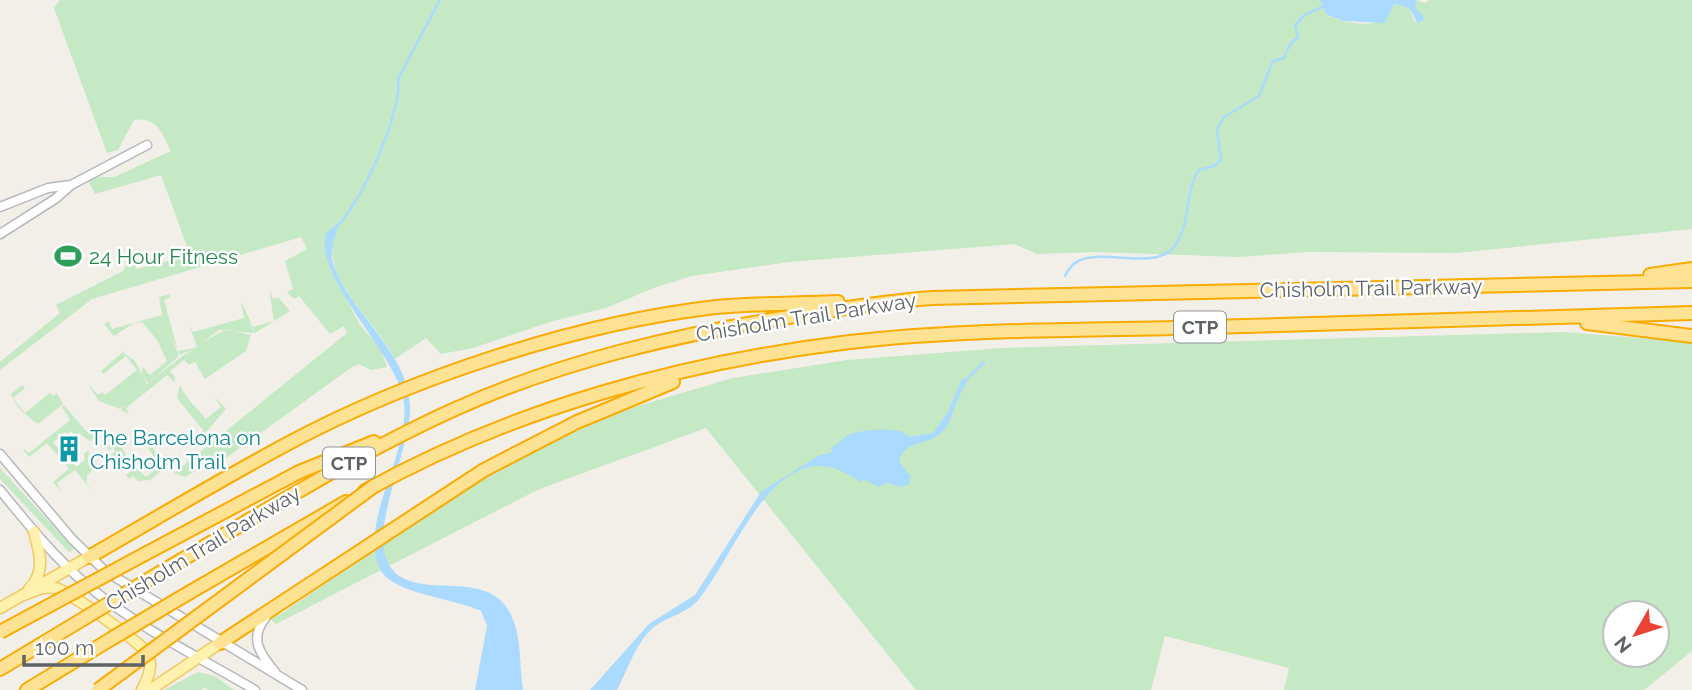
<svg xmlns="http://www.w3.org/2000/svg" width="1692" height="690" viewBox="0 0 1692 690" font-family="Raleway,sans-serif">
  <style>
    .green { fill: #c5e8c5; fill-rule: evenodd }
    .water { fill: #aadaff }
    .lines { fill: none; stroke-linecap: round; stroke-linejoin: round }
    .stream { stroke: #aadaff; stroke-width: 2.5 }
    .minor-casing { stroke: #b5b8bc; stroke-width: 11 }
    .major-casing { stroke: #f2c960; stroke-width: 13 }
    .highway-casing { stroke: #f9ab00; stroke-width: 16 }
    .minor { stroke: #fff; stroke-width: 8 }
    .major { stroke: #fff2af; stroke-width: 10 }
    .highway { stroke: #fde293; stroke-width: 12 }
    .highway-bridge-casing { stroke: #f9ab00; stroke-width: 16; stroke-linecap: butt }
    .highway-bridge { stroke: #fde293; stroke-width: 12 }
    .labels { text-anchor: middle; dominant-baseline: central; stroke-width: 5; stroke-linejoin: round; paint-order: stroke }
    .shield { fill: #fff; stroke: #8f9295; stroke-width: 2 }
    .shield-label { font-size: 19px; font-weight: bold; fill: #5f6368 }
    .leisure-label { font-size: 21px; fill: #27864d; stroke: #fff; text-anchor: start }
    .street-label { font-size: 21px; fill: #5f6368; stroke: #fff }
    .culture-label { font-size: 21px; fill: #0d838f; stroke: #fff; text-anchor: start }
  </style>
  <rect width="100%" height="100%" fill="#f1efe8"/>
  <path class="green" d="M60 0H1320L1327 15C1342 22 1370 29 1384 18 1389 14 1389 8 1393 4L1409 8 1415 22 1421 23 1414 4 1417 0 1425 3 1429 0H1692V229L1456 253 1307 252 1239 257 1096 252 1037 254 1015 244 789 262 692 276 656 287 606 308 553 321 473 348 441 354 426 338 395 359C377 321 310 272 339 224L325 245 329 265 360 325 381 349 387 367 371 370 359 364 352 367 215 466 197 470 185 477 174 473 347 333 344 326 330 334 299 296 294 299 287 292 293 289 285 261 307 249 301 237 92 299 0 370V362L60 313 56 305 123 271 127 264 133 262 137 269 190 255 161 175 95 194 86 177H114L171 151C162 133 157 116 134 120L118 150 107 153 54 8Z
    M269 289 273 299 279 298 290 311 255 333 249 321 254 333 219 330 197 347 189 325 193 332 244 318 241 301 253 327 274 321Z
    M169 294 170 297 164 300 178 351 195 348 180 355 170 333 179 356 148 383 142 375V367L150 375 167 361 157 340 142 322 134 323 114 336 104 324 109 321 112 329 162 315 159 297Z
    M228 330 251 335 246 351 205 379 195 362 189 365 184 360 170 371 175 377 174 382 167 375 126 408 129 414 121 410C130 394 212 331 228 330Z
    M1564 332 1692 342V651L1644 690H1284L1289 668 1165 636 1151 690H916L706 428 537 490 276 624 269 618 281 614 455 495 519 457 624 410 733 378 847 360 1001 348ZM1615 613H1657V655H1615Z
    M121 351 135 361 147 384 120 409 99 401 88 384 98 395 102 392 105 395 137 370 126 356 103 374 101 371 122 353Z
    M180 384C182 394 197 408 206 419L221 407 214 396 226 409 201 438 199 436 203 430 177 398Z
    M22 385 25 388 13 398 25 413 50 393 53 396 57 393 63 404 38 424C27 416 15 407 11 394Z
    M64 405 86 431 97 436 90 441 79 433 75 436 71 431 67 434 65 432 53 442 62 454 66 450 59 457 47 443 29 457 22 448 29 453 70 420 62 407Z
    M134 427 161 457 167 454 169 464 150 480 138 481 133 476 129 479 126 475 133 469 122 455 115 461 107 458 116 451 113 448 109 450 106 446 118 440 129 460 146 477 160 466Z
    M89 450 88 462 97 466 87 475V484L95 495 75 470 57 483 62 493 53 482 69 469 63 461 68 457 76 467 85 460 84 454Z
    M0 468 74 549 69 552 0 479Z
    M198 672 215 676 234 690H208L205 687 201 690H164Z"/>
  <path class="water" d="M1320 0H1417L1415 7 1425 18 1418 24 1409 8 1394 4 1385 23 1344 21 1327 15Z
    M337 224C339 231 328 247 333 263 350 315 408 349 410 407 411 448 369 529 388 563 411 607 489 562 512 617 522 640 519 665 523 690H475L487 626 481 611C454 598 392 594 380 569 357 520 414 450 403 397 394 351 314 279 326 233Z
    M963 377 967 383C955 396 954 422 941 433 927 446 903 440 899 462L911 476 909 484 902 487 887 483 879 487 863 479 860 482C779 421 738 551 699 599 687 614 668 616 654 627 636 642 628 669 617 690H590L649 624 695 595 761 492 818 456 832 452 831 448C838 445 841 439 848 435 859 430 902 425 909 437L933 433 948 412Z"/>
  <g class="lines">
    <path class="stream" d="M337 226C361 204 403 110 398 79L440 0
      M1065 276C1067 272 1071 266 1075 263 1098 246 1154 272 1174 247 1191 226 1184 192 1199 170L1214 166 1221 160 1217 129 1224 117 1259 96 1273 61 1284 58 1289 46 1298 37 1295 25 1305 15 1324 6
      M965 381 984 362"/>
    <g class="minor-casing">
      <path id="minor" d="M0 207 48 188 71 185
        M0 234 55 199 71 185 147 145
        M0 454 72 539 105 571 302 690
        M0 490C27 523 54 557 87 585 137 627 199 657 255 690
        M266 617C249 638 259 653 275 672"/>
    </g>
    <g class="major-casing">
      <path id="major" d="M29 589C46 572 40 553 34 532
        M24 595C34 591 44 586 55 588 66 589 144 645 148 654 153 667 148 678 142 690
        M0 608 89 557
        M150 690 220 643"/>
    </g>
    <g class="highway-casing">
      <path id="highway" d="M1650 275 1692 269
        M1587 323 1692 336
        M365 491C512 409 683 362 850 342 969 328 1090 331 1210 327 1370 322 1531 319 1692 313
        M145 554 299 472 374 442
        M89 557C155 519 220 480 287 444 410 378 577 323 716 307 756 303 797 304 838 302
        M161 572C257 516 352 456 453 410 561 361 679 334 795 316 841 309 886 301 932 298L1692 281
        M192 591 346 502
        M220 643 484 470 577 422 673 382
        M0 669 83 619
        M27 690 111 639"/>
    </g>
    <use href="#minor" class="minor"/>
    <use href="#major" class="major"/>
    <use href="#highway" class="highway"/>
    <g class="highway-bridge-casing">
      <path id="highway-bridge" d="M83 619 161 572
        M0 632 145 554
        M111 639 192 591
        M98 690 374 486"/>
    </g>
    <use href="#highway-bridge" class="highway-bridge"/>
  </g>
  <defs>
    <g id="stadium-bare" transform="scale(2.1)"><path d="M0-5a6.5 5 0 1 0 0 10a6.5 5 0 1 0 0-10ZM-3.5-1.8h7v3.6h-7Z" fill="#2e9e5b" stroke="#fff" stroke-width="2.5" paint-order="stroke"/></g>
    <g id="building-bare" transform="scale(2.1)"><path d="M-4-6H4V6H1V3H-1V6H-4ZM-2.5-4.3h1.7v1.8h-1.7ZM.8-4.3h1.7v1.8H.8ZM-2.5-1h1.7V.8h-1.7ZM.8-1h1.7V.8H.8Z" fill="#0f9aa8" stroke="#fff" stroke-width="2.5" paint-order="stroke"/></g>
  </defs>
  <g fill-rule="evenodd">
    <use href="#stadium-bare" x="68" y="256"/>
    <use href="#building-bare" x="69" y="449"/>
  </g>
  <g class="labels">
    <g class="shield">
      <rect x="1174" y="311.5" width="52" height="31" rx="5"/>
      <rect x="323" y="447.5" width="52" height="31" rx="5"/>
    </g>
    <g class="shield-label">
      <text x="1200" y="327">CTP</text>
      <text x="349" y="463">CTP</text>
    </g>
    <g class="leisure-label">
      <text x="89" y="256">24 Hour Fitness</text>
    </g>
    <g class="street-label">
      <text transform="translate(1371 288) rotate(-1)">Chisholm Trail Parkway</text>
      <text transform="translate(806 317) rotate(-9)">Chisholm Trail Parkway</text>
      <text transform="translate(203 548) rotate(-31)">Chisholm Trail Parkway</text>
    </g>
    <g class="culture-label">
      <text x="90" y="437">The Barcelona on<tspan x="90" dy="24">Chisholm Trail</tspan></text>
    </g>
  </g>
  <g transform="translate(1636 634) rotate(231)"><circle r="33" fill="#ffffff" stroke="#bfc1c3" stroke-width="2"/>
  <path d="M0-5L12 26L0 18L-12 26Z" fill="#ea4335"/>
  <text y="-10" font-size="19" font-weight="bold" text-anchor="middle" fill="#5f6368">N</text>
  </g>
  <path d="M24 655v10h119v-10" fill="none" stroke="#5f6368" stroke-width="3.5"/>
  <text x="35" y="655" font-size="21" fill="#5f6368" stroke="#ffffff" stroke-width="5" paint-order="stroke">100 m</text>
</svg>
